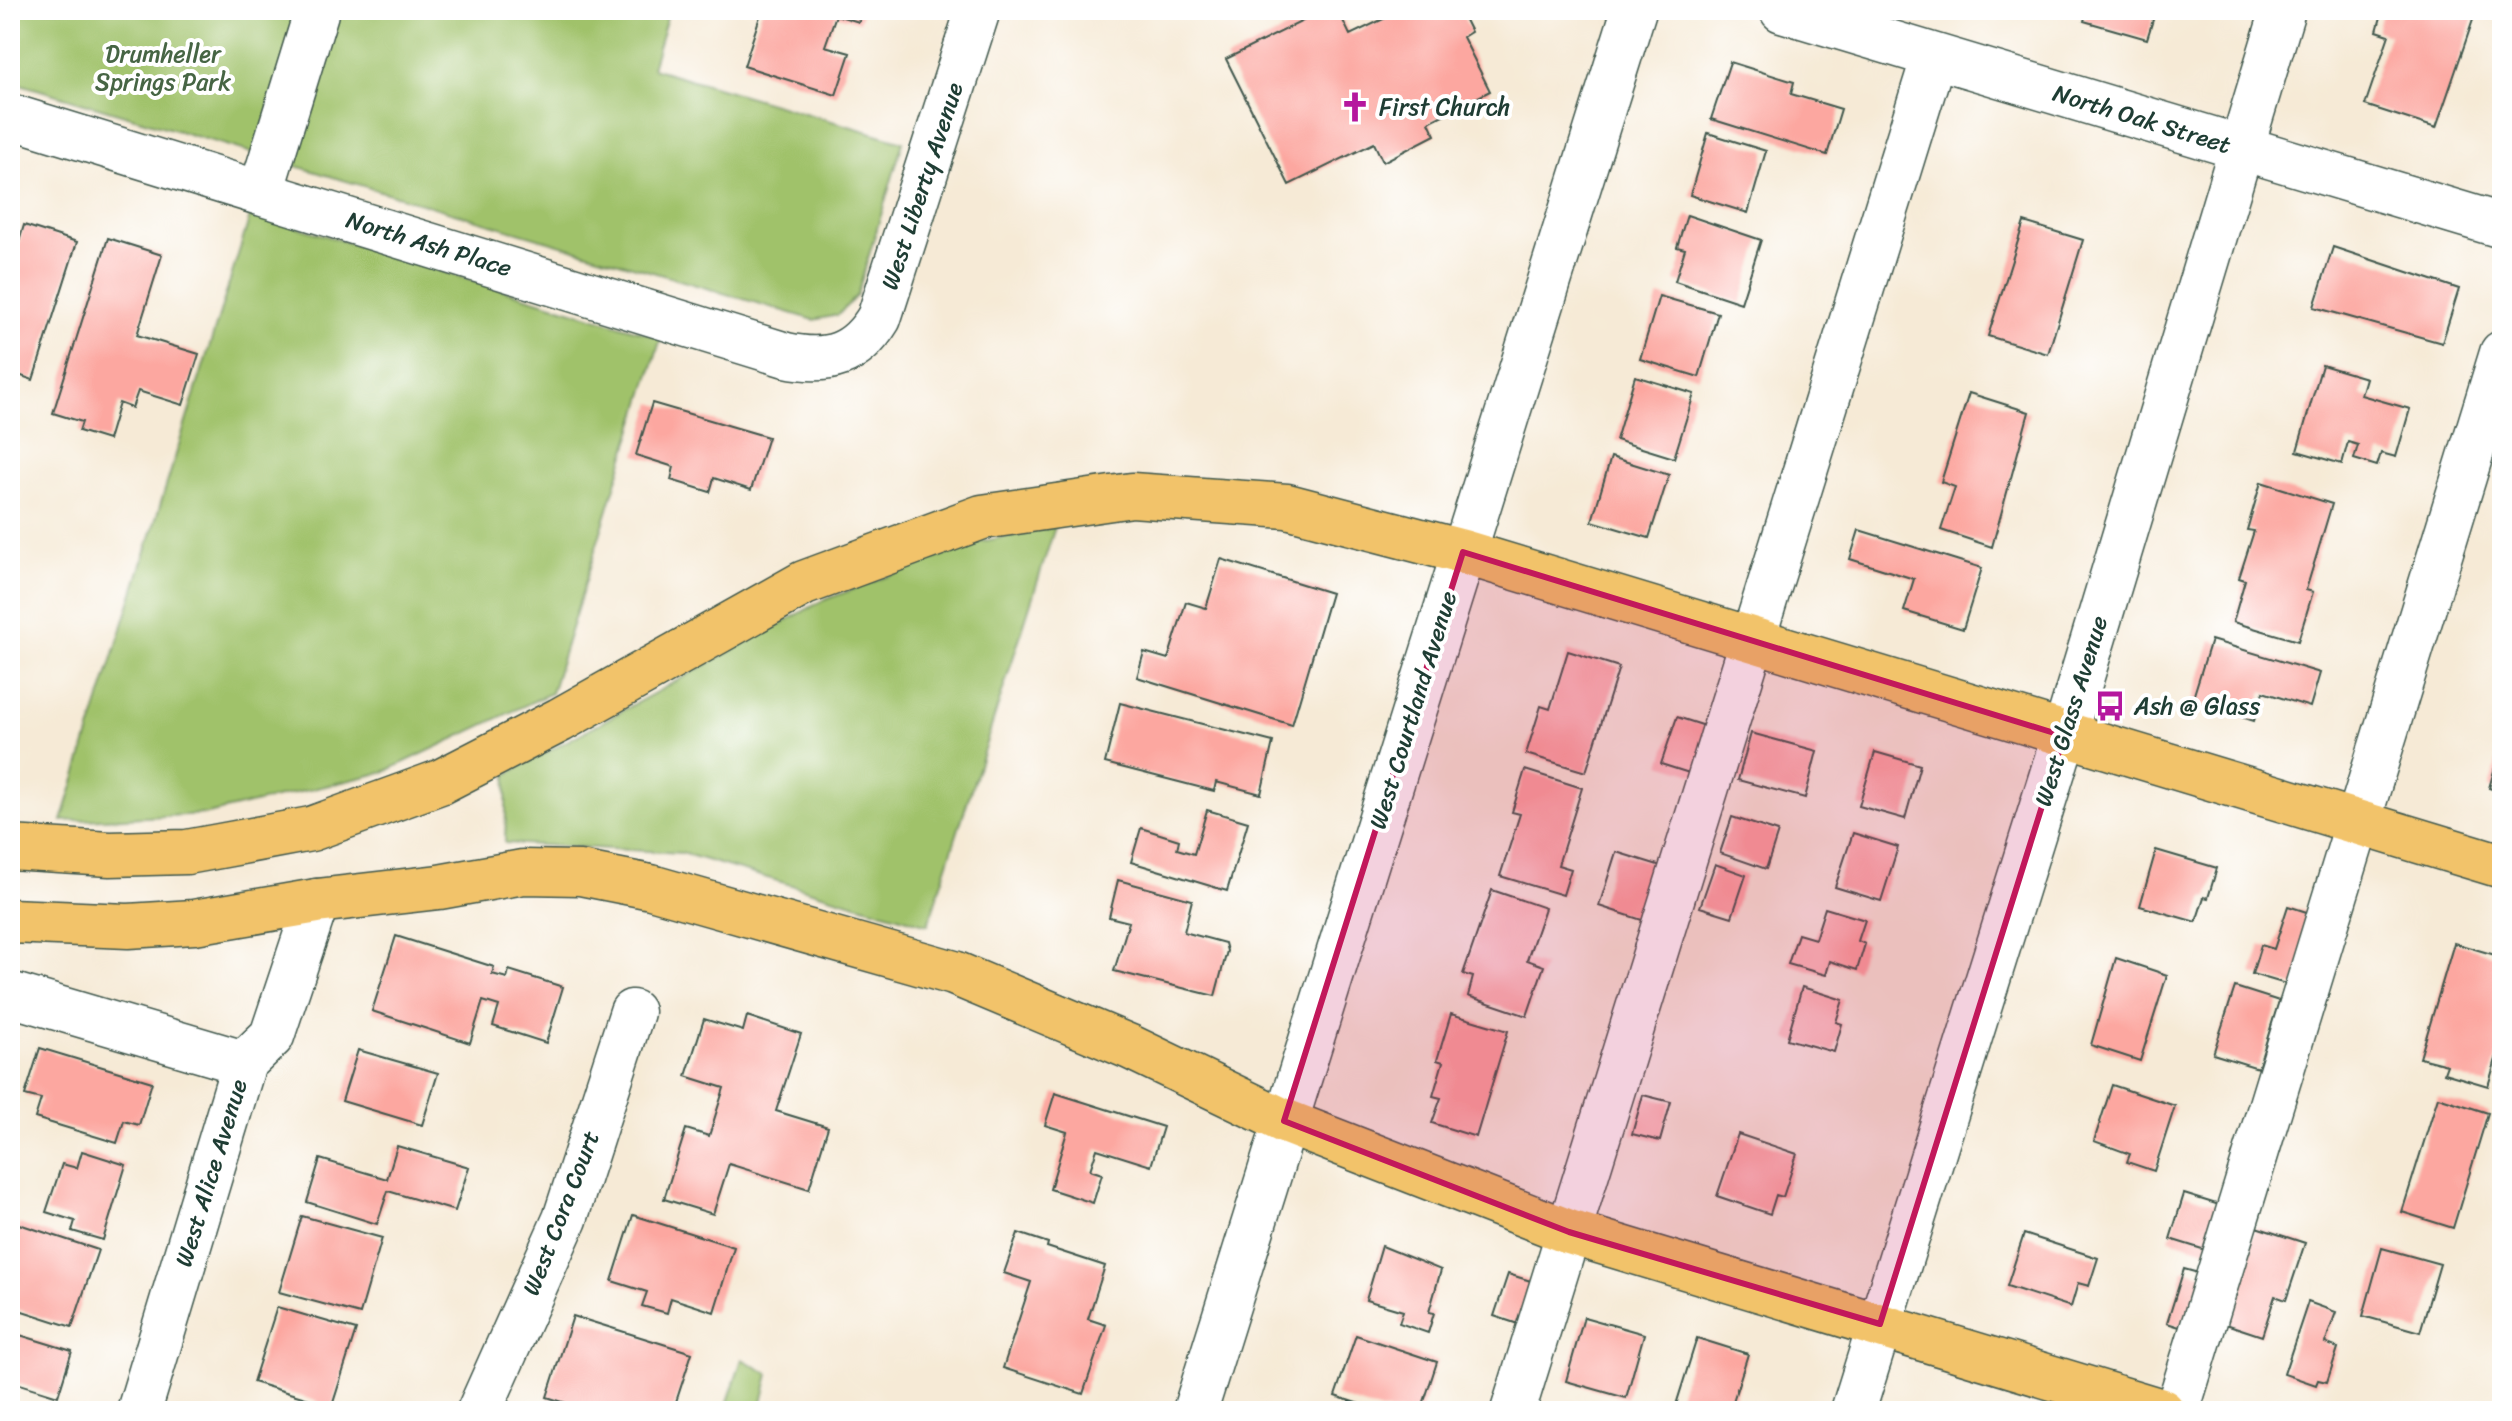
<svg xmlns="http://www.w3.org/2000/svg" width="2512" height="1421" viewBox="0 0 2512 1421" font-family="Sriracha,sans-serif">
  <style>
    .green { fill: #a0c26b; stroke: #608050; stroke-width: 2 }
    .building { fill: #fca7a0 }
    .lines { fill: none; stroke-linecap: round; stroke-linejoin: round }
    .minor-casing { stroke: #3f574c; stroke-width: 47 }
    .major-casing { stroke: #3f574c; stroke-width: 47 }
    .minor { stroke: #fff; stroke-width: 44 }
    .major { stroke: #f2c36a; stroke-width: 44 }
    .marked { fill: #c2185b; fill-opacity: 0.2; stroke: #c2185b; stroke-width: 6; stroke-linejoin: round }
    .labels { text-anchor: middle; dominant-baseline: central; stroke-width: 8; stroke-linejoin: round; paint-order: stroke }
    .park-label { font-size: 24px; fill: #466544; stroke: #fff }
    .poi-label { font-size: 24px; fill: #1f3d34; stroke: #fff; text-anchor: start }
    .street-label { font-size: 24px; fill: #1f3d34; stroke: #fff }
  </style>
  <rect width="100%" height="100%" fill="#fff"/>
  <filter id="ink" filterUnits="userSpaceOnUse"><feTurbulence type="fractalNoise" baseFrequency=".0125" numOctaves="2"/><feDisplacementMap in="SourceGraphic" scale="16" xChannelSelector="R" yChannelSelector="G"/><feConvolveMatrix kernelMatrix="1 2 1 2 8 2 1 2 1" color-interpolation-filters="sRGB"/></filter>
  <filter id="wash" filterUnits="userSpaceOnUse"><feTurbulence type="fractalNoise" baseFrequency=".006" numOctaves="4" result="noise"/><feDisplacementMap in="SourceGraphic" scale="32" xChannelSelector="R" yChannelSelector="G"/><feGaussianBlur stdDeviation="1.8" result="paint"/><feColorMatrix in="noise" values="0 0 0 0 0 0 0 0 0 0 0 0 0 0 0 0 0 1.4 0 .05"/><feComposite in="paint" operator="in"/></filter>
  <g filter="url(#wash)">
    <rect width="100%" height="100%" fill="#f6ead6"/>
    <path class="green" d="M10 10H669L652 68 903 142 857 295 838 315 814 320 10 81Z
      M251 213 661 338 551 693 384 772 208 814 62 821Z
      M1055 527 928 925 682 853 505 843 507 774 822 601 979 542Z
      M742 1359 769 1374 760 1411H725Z"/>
    <g id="blocks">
      <path class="building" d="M762 10H863L859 22 836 15 825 46 850 53 836 95 744 66Z
        M1325 10H1338L1350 35 1396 13 1394 10H1460L1471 32 1463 37 1490 91 1429 122 1435 135 1383 162 1374 143 1289 185 1226 59Z
        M2087 10H2156L2147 39 2084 21Z
        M2383 10H2462L2475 14 2436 128 2365 105 2389 35 2377 31Z
        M1730 62 1794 82 1791 94 1841 109 1827 155 1711 119Z
        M1708 133 1766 151 1748 213 1690 195Z
        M1687 215 1761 240 1741 303 1675 281 1685 249 1677 247Z
        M2024 222 2083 240 2048 354 1988 336Z
        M24 225 77 242 33 380 10 372V272Z
        M108 238 162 255 137 335 199 354 183 405 138 391 132 408 119 403 108 440 79 431 82 422 53 413Z
        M2333 247 2459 289 2442 343 2314 307Z
        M1659 296 1718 313 1699 377 1640 359Z
        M2322 365 2366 378 2361 395 2410 409 2396 457 2381 453 2377 466 2354 459 2358 445 2348 442 2342 464 2297 451Z
        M1635 376 1694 394 1674 458 1616 440Z
        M1969 393 2029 412 1992 547 1941 530 1955 487 1941 482Z
        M652 403 768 437 751 490 714 478 710 492 671 480 674 467 636 455Z
        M1611 457 1669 475 1649 538 1592 521Z
        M2261 482 2332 504 2306 590 2313 592 2298 641 2233 622 2245 580 2239 578 2254 531 2247 530Z
        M1859 530 1982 568 1963 629 1904 611 1914 579 1850 559Z
        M1221 559 1331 593 1292 725 1137 677 1144 652 1168 659 1186 602 1206 608Z
        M2211 640 2320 673 2310 707 2263 692 2254 721 2192 701Z
        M1568 651 1619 667 1586 772 1526 754 1541 706 1550 709Z
        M1120 703 1273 742 1261 794 1216 782 1214 791 1105 763Z
        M1677 717 1724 732 1708 779 1661 764Z
        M1751 733 1817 751 1805 798 1738 780Z
        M2501 747H2502V792L2489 788Z
        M1875 752 1920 765 1905 819 1859 806Z
        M1525 770 1582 788 1558 865 1571 869 1563 895 1500 876 1520 814 1512 812Z
        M1207 810 1248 822 1227 891 1131 862 1141 828 1179 840 1177 849 1194 854Z
        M1732 817 1778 832 1766 869 1720 853Z
        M1853 833 1898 847 1881 901 1835 887Z
        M2156 850 2217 868 2208 898 2204 897 2196 922 2140 906Z
        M1616 852 1671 869 1654 924 1599 906Z
        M1715 864 1746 875 1732 917 1700 907Z
        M1118 880 1192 900 1184 932 1225 943 1227 951 1215 996 1114 971 1129 922 1109 917Z
        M1492 890 1545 908 1527 960 1544 966 1527 1016 1468 996 1473 977 1463 974Z
        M2288 906 2319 916 2296 987 2252 974 2261 945 2274 949Z
        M1825 908 1865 920 1858 941 1865 944 1857 970 1830 961 1826 975 1788 964 1798 934 1815 939Z
        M396 936 494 967 492 974 507 978 509 970 563 987 546 1043 493 1026 499 1006 483 1001 470 1043 372 1011Z
        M2454 943 2502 957V1039L2488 1086 2444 1073 2447 1065 2420 1058Z
        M2116 958 2167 975 2140 1061 2091 1045Z
        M1802 987 1843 1000 1836 1022 1842 1024 1834 1052 1787 1039Z
        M2235 987 2279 1001 2258 1068 2213 1054Z
        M1451 1014 1508 1031 1476 1137 1432 1123 1441 1098 1433 1096 1443 1062 1437 1060Z
        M747 1016 801 1034 776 1111 828 1127 809 1189 729 1164 713 1214 664 1199 686 1129 709 1136 724 1088 686 1076 704 1019 743 1031Z
        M40 1048 152 1082 139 1125 124 1121 117 1143 35 1118 41 1099 25 1095Z
        M358 1050 438 1073 422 1125 342 1101Z
        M2112 1085 2175 1106 2154 1171 2127 1162 2130 1154 2094 1141Z
        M1055 1093 1163 1127 1151 1166 1097 1149 1090 1170 1102 1174 1093 1203 1050 1189 1067 1132 1045 1125Z
        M1643 1095 1671 1102 1660 1141 1632 1134Z
        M2438 1097 2488 1113 2453 1228 2402 1212Z
        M1738 1134 1797 1154 1783 1197 1776 1195 1770 1214 1717 1196Z
        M397 1146 469 1167 455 1211 388 1191 377 1224 307 1202 320 1159 387 1179Z
        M82 1151 126 1165 103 1240 72 1231 75 1221 46 1212 62 1164 77 1168Z
        M2184 1194 2229 1208 2215 1253 2170 1239Z
        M633 1215 734 1247 714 1312 671 1298 667 1313 642 1306 647 1292 612 1281Z
        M302 1216 382 1238 360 1314 279 1292Z
        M19 1224 98 1250 72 1327 10 1307V1251Z
        M2256 1227 2305 1243 2286 1300 2275 1296 2262 1336 2223 1323Z
        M1018 1233 1048 1243 1047 1247 1105 1266 1088 1319 1106 1325 1083 1394 1003 1368 1031 1282 1004 1273Z
        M2024 1234 2098 1258 2089 1286 2078 1283 2071 1307 2007 1286Z
        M1382 1246 1441 1270 1429 1312 1434 1313 1428 1333 1399 1323 1403 1311 1366 1300Z
        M2382 1248 2440 1264 2420 1332 2363 1316Z
        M2184 1269 2209 1276 2192 1331 2167 1323Z
        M1508 1274 1550 1287 1536 1330 1494 1316Z
        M2308 1302 2336 1312 2325 1343 2338 1348 2327 1382 2318 1380 2316 1385 2284 1374Z
        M277 1307 356 1330 332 1406 253 1382Z
        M573 1316 692 1353 673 1411H591L547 1397Z
        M1584 1317 1644 1334 1626 1398 1566 1381Z
        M10 1332 72 1351 58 1396 10 1381Z
        M1356 1335 1437 1362 1421 1411H1381L1335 1396Z
        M1697 1338 1748 1354 1730 1411 1675 1408Z"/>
    </g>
  </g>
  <g filter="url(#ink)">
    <use href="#blocks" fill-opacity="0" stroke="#3f574c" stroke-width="2"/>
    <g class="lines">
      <g class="minor-casing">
        <path id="minor" d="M1782 10 2502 226
          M10 116 786 355C828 364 856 356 879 318L978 10
          M261 192 316 13
          M10 994 244 1063
          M139 1411 244 1063 272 1036 317 901
          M479 1411 565 1219 632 1012
          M1195 1411 1634 10
          M1513 1411 1934 56
          M1853 1411 2064 736 2283 10
          M2177 1411 2502 353"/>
      </g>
      <g class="major-casing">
        <path id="major" d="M10 848 110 854 187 852 311 829 440 782 560 720 804 583 982 517 1132 495 1287 506 1463 552 2502 866
          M10 921 128 926 194 922 317 901 439 887 523 872 580 873 651 887 954 973 1130 1047 1284 1121 1569 1232 2162 1411"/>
      </g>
      <use href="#minor" class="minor"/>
      <use href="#major" class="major"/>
    </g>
  </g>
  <path class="marked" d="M1463 552 2064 736 1880 1324 1569 1232 1284 1121Z"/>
  <defs>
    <g id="church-bare" transform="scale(2.4)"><path d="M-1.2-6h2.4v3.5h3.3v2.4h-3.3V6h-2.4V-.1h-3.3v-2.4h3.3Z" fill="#b5179e" stroke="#fff" stroke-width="2.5" paint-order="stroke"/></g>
    <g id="bus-bare" transform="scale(2.4)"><path d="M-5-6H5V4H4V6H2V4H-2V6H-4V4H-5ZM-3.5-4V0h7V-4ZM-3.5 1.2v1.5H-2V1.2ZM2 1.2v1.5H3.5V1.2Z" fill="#b5179e" stroke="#fff" stroke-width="2.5" paint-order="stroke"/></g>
  </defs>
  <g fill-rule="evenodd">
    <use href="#church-bare" x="1355" y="107"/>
    <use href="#bus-bare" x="2110" y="706"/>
  </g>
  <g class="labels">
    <g class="park-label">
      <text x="163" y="54">Drumheller<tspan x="163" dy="28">Springs Park</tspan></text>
    </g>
    <g class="poi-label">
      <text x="1379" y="107">First Church</text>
      <text x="2134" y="706">Ash @ Glass</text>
    </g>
    <g class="street-label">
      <text transform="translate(2142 119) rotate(17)">North Oak Street</text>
      <text transform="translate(922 186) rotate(-72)">West Liberty Avenue</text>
      <text transform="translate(429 244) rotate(17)">North Ash Place</text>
      <text transform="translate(1413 710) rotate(-73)">West Courtland Avenue</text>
      <text transform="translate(2071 711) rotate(-73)">West Glass Avenue</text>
      <text transform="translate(211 1173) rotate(-73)">West Alice Avenue</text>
      <text transform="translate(561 1213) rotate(-69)">West Cora Court</text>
    </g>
  </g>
  <rect width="2512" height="1421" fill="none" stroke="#fff" stroke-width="40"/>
</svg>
